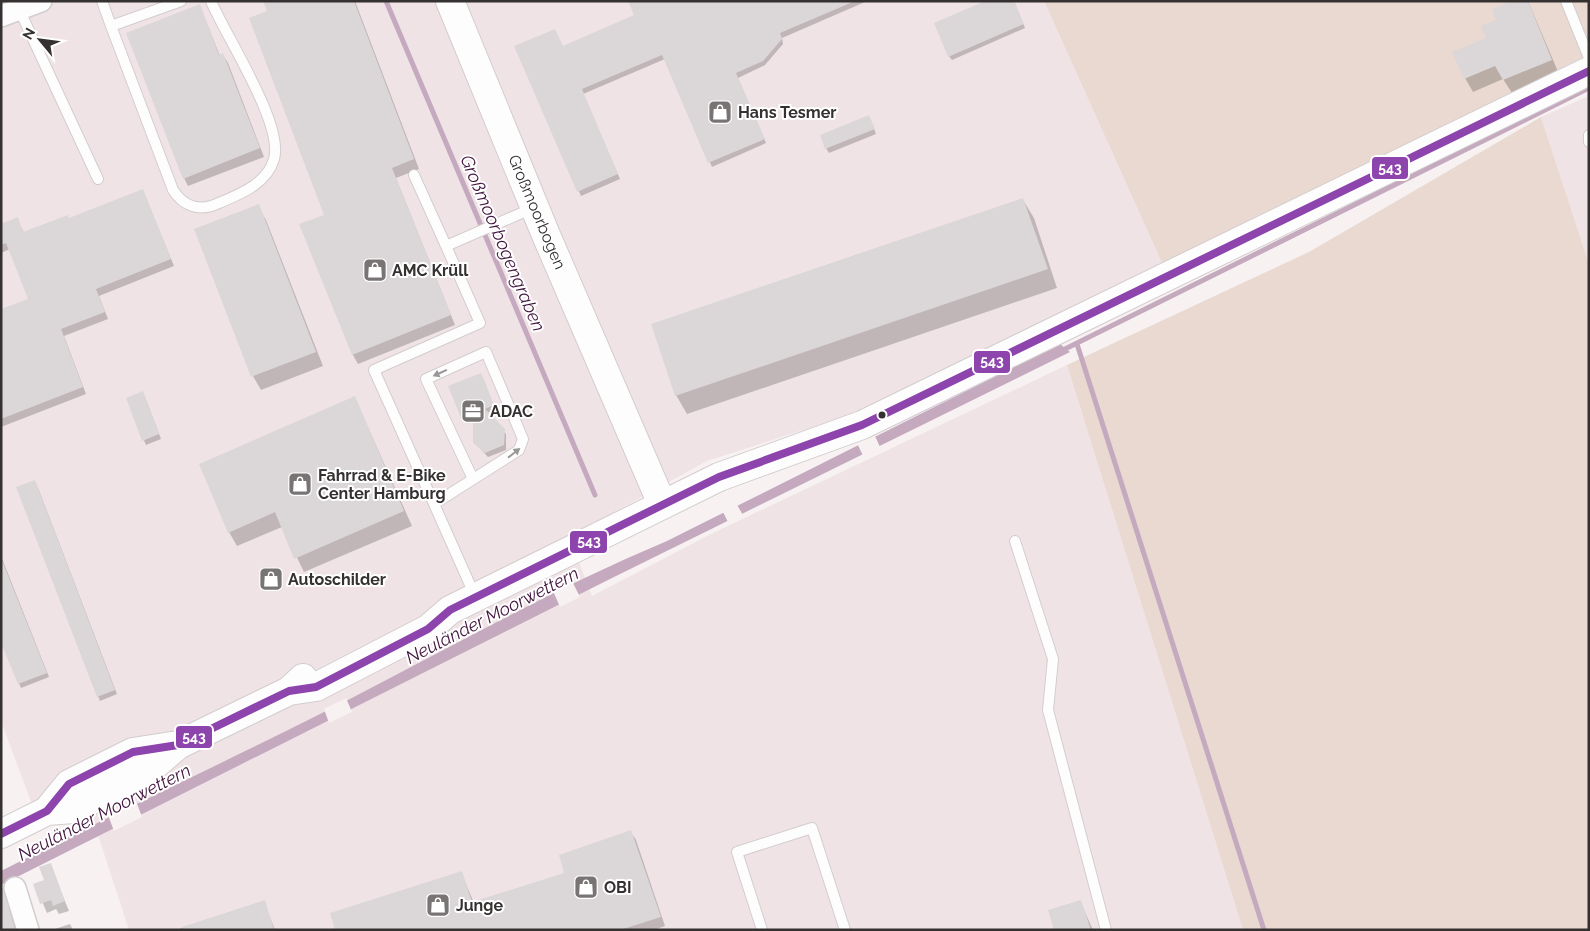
<svg xmlns="http://www.w3.org/2000/svg" width="1590" height="931" viewBox="0 0 1590 931" font-family="Raleway,sans-serif">
  <style>
    .built { fill: #f0e3e5 }
    .green { fill: #e9d9d0 }
    .water { fill: #c5aabf }
    .pier { fill: #f7f1f1 }
    .shadow { fill: #0003 }
    .lines { fill: none; stroke-linecap: round; stroke-linejoin: round }
    .stream { stroke: #c5aabf; stroke-width: 5 }
    .building { fill: #dbd7d8 }
    .lane-casing { stroke: #d2cdce; stroke-width: 12 }
    .street-casing { stroke: #d2cdce; stroke-width: 24 }
    .secondary-casing { stroke: #d2cdce; stroke-width: 30 }
    .lane { stroke: #fefdfd; stroke-width: 10 }
    .street { stroke: #fefdfd; stroke-width: 21 }
    .secondary { stroke: #fefdfd; stroke-width: 28 }
    .bus-1-casing { stroke: #fff; stroke-width: 11 }
    .bus-1 { stroke: #8e44ad; stroke-width: 8 }
    .oneway { fill: #9a9797 }
    .bus-dot { fill: #353131; stroke: #fff; stroke-width: 2 }
    .labels { text-anchor: middle; dominant-baseline: central; stroke-width: 4; stroke-linejoin: round; paint-order: stroke }
    .poi-label { font-size: 16px; font-weight: bold; fill: #353131; stroke: #fff; text-anchor: start }
    .street-label { font-size: 16px; fill: #353131; stroke: #fff }
    .water-label { font-size: 18px; font-style: italic; fill: #42153e; stroke: #fff }
    .line-badge { stroke: #fff; stroke-width: 2 }
    .badge-label { font-size: 14px; text-anchor: middle; font-weight: bold; fill: #fff }
  </style>
  <rect width="100%" height="100%" fill="#f7f1f1"/>
  <path class="built" d="M1 1H1044L1163 265 844 417 707 461 569 537 592 596 711 534 1067 365 1243 930H129L81 783 33 807 1 721Z
    M1589 96V264L1541 117Z"/>
  <path class="green" d="M1044 1H1589V54L1163 265Z
    M1541 117 1589 264V930H1243L1067 365 1309 252Z"/>
  <path class="water" d="M1060 344 1070 352 612 578 1 885V871C115 813 232 759 346 701 453 646 557 587 667 541Z"/>
  <path class="pier" d="M874 434 881 449 864 458 857 443Z
    M736 503 744 517 729 524 722 510Z
    M572 581 580 597 560 607 553 591Z
    M346 698 352 712 329 723 324 709Z
    M136 801 142 817 114 831 108 815Z"/>
  <path class="shadow" d="M265 1H355L419 169 396 178 455 325 358 364 353 355 325 215Z
    M629 1H865V2L782 38 783 44 765 65 738 78 766 143 712 167 665 59 583 94 620 179 581 196 516 47H563L635 16Z
    M1014 1 1025 28 952 60 949 56Z
    M1528 1 1559 74 1512 93 1503 79 1473 92 1465 78 1498 20Z
    M200 6 220 56 223 55 228 63 264 157 188 186 184 178Z
    M871 121 876 134 829 153 826 148Z
    M143 191 174 266 99 296 108 319 64 336 86 394 1 427V311L29 300 10 249 1 253V225L17 219 24 233 69 220Z
    M1023 200 1034 218 1057 288 687 414 676 395Z
    M258 206 266 220 323 366 261 390 253 376Z
    M483 378 495 409 487 413 506 434V450L488 457 474 442V418L465 422 450 387Z
    M145 397 161 439 146 445 127 399Z
    M355 398 412 526 304 572 282 527 237 546 229 532Z
    M37 485 117 694 100 701 98 696Z
    M1 556 49 677 21 688 1 639Z
    M630 831 636 840 665 926 654 930H336L461 872 474 903 566 874Z
    M50 865 69 911 59 914 56 909 47 913 35 885 45 881Z
    M1080 901 1093 930H1055Z
    M264 902 275 930H176Z
    M6 904 11 912 16 930H1Z
    M70 924 73 930H52Z"/>
  <g class="lines">
    <path class="stream" d="M386 1 595 495
      M1077 344 1264 930
      M1061 351 1589 88"/>
  </g>
  <path class="building" d="M263 1H354L414 159 392 168 451 315 352 355 299 224 324 215 249 18 267 11Z
    M628 1H855L780 33 782 39 763 61 736 73 765 139 708 163 662 55 582 89 618 174 577 192 514 46 555 29 563 46 634 15Z
    M985 1H1014L1024 24 948 57 934 23Z
    M1512 1H1528L1552 60 1503 80 1495 66 1464 79 1452 52 1486 38 1481 26 1496 20 1492 9Z
    M200 4 219 55 223 53 260 148 183 179 126 33Z
    M869 115 875 129 825 149 820 135Z
    M143 189 171 259 96 289 105 312 61 329 83 387 1 419V309L28 299 6 243 1 245V224L18 217 23 232 68 215 69 218Z
    M1023 198 1048 269 675 396 651 324Z
    M259 204 316 352 251 377 194 229Z
    M481 373 494 405 485 409 505 429 504 445 485 453 473 443V414L461 418 448 386Z
    M143 391 159 434 142 441 126 398Z
    M355 396 404 511 294 559 275 512 228 533 199 464Z
    M35 480 115 690 97 697 16 487Z
    M1 558 47 673 18 684 1 643Z
    M631 830 661 917 620 930H335L330 913 462 871 472 902 564 873 559 855Z
    M51 863 65 901 53 906 51 900 40 904 33 884 44 880 39 867Z
    M1 888H3L15 930H1Z
    M265 900 274 930H183L182 927Z
    M1081 900 1091 930H1054L1048 910Z"/>
  <g class="lines">
    <g class="lane-casing">
      <path id="lane" d="M102 1 111 26 181 1
        M1566 1 1589 58
        M19 9 98 179
        M111 26 173 190C184 207 200 212 219 203 240 194 267 184 274 159 284 124 226 37 211 1
        M1589 135V142
        M414 175 446 246 533 208
        M473 479 426 379 486 352 523 439 519 450 434 504 475 596
        M434 504 374 370 480 323 446 246
        M1015 541 1053 659 1048 710 1106 930
        M762 930 737 852 812 828 845 930"/>
    </g>
    <g class="street-casing">
      <path id="street" d="M1 16 41 1
        M15 888 28 930"/>
    </g>
    <g class="secondary-casing">
      <path id="secondary" d="M450 1 546 235 662 504
        M289 691 316 687 428 629 450 610 719 477 862 425 1589 71
        M47 811 69 784 133 752 178 745
        M1 834 47 811 73 809 143 775 178 745 289 691 303 678"/>
    </g>
    <use href="#lane" class="lane"/>
    <use href="#street" class="street"/>
    <use href="#secondary" class="secondary"/>
    <g class="bus-1-casing">
      <path id="bus-1" d="M1 834 47 811 69 784 133 752 178 745 289 691 316 687 428 629 450 610 719 477 862 425 1589 71"/>
    </g>
    <use href="#bus-1" class="bus-1"/>
  </g>
  <defs><path id="oneway-solid" d="M-6-.8H1V-3.2L6.5 0L1 3.2V.8H-6Z" transform="scale(1.25)"/></defs>
  <g class="oneway">
    <use href="#oneway-solid" transform="translate(440 373) rotate(156)"/>
    <use href="#oneway-solid" transform="translate(514 453) rotate(-38)"/>
  </g>
  <defs>
    <g id="shop-square" transform="scale(1.25)"><rect x="-9" y="-9" width="18" height="18" rx="4" fill="#797474" stroke="#fff"/><path d="M-5-2.5h2.3a2.7 3.5 0 0 1 5.4 0H5L5.5 6h-11ZM-1.5-2.5h3a1.5 2.3 0 0 0-3 0Z" fill="#fff"/></g>
    <g id="office-square" transform="scale(1.25)"><rect x="-9" y="-9" width="18" height="18" rx="4" fill="#797474" stroke="#fff"/><path d="M-6-3h4V-5.5h4V-3h4V5H-6ZM-1-4.5V-3h2v-1.5ZM-6 0V1H6V0Z" fill="#fff"/></g>
  </defs>
  <g fill-rule="evenodd">
    <use href="#shop-square" x="720" y="112"/>
    <use href="#shop-square" x="375" y="270"/>
    <use href="#office-square" x="473" y="411"/>
    <use href="#shop-square" x="300" y="484"/>
    <use href="#shop-square" x="271" y="579"/>
    <use href="#shop-square" x="586" y="887"/>
    <use href="#shop-square" x="438" y="905"/>
  </g>
  <circle class="bus-dot" cx="882" cy="415" r="4.5"/>
  <g class="labels">
    <g class="poi-label">
      <text x="738" y="112">Hans Tesmer</text>
      <text x="392" y="270">AMC Krüll</text>
      <text x="490" y="411">ADAC</text>
      <text x="318" y="475">Fahrrad &amp; E-Bike<tspan x="318" dy="18">Center Hamburg</tspan></text>
      <text x="288" y="579">Autoschilder</text>
      <text x="604" y="887">OBI</text>
      <text x="456" y="905">Junge</text>
    </g>
    <g class="street-label">
      <text transform="translate(537 212) rotate(67)">Großmoorbogen</text>
    </g>
    <g class="water-label">
      <text transform="translate(503 243) rotate(67)">Großmoorbogengraben</text>
      <text transform="translate(492 615) rotate(-27)">Neuländer Moorwettern</text>
      <text transform="translate(104 812) rotate(-27)">Neuländer Moorwettern</text>
    </g>
  </g>
  <g class="line-badge">
    <rect x="1371" y="156" width="38" height="24" rx="5" fill="#8e44ad"/>
    <rect x="973" y="350" width="38" height="24" rx="5" fill="#8e44ad"/>
    <rect x="569" y="530" width="39" height="24" rx="5" fill="#8e44ad"/>
    <rect x="175" y="725" width="38" height="24" rx="5" fill="#8e44ad"/>
  </g>
  <g class="badge-label">
    <text x="1390" y="173">543</text>
    <text x="992" y="366">543</text>
    <text x="589" y="546">543</text>
    <text x="194" y="742">543</text>
  </g>
  <rect width="1590" height="931" fill="none" stroke="#353131" stroke-width="5"/>
  <g transform="translate(40 40) rotate(299)" stroke="#ffffff" stroke-width="4" paint-order="stroke">
  <path d="M0-4L9 19L0 12L-9 19Z" fill="#353131"/>
  <text y="-8" font-size="14" font-weight="bold" text-anchor="middle" fill="#353131">N</text>
  </g>
</svg>
